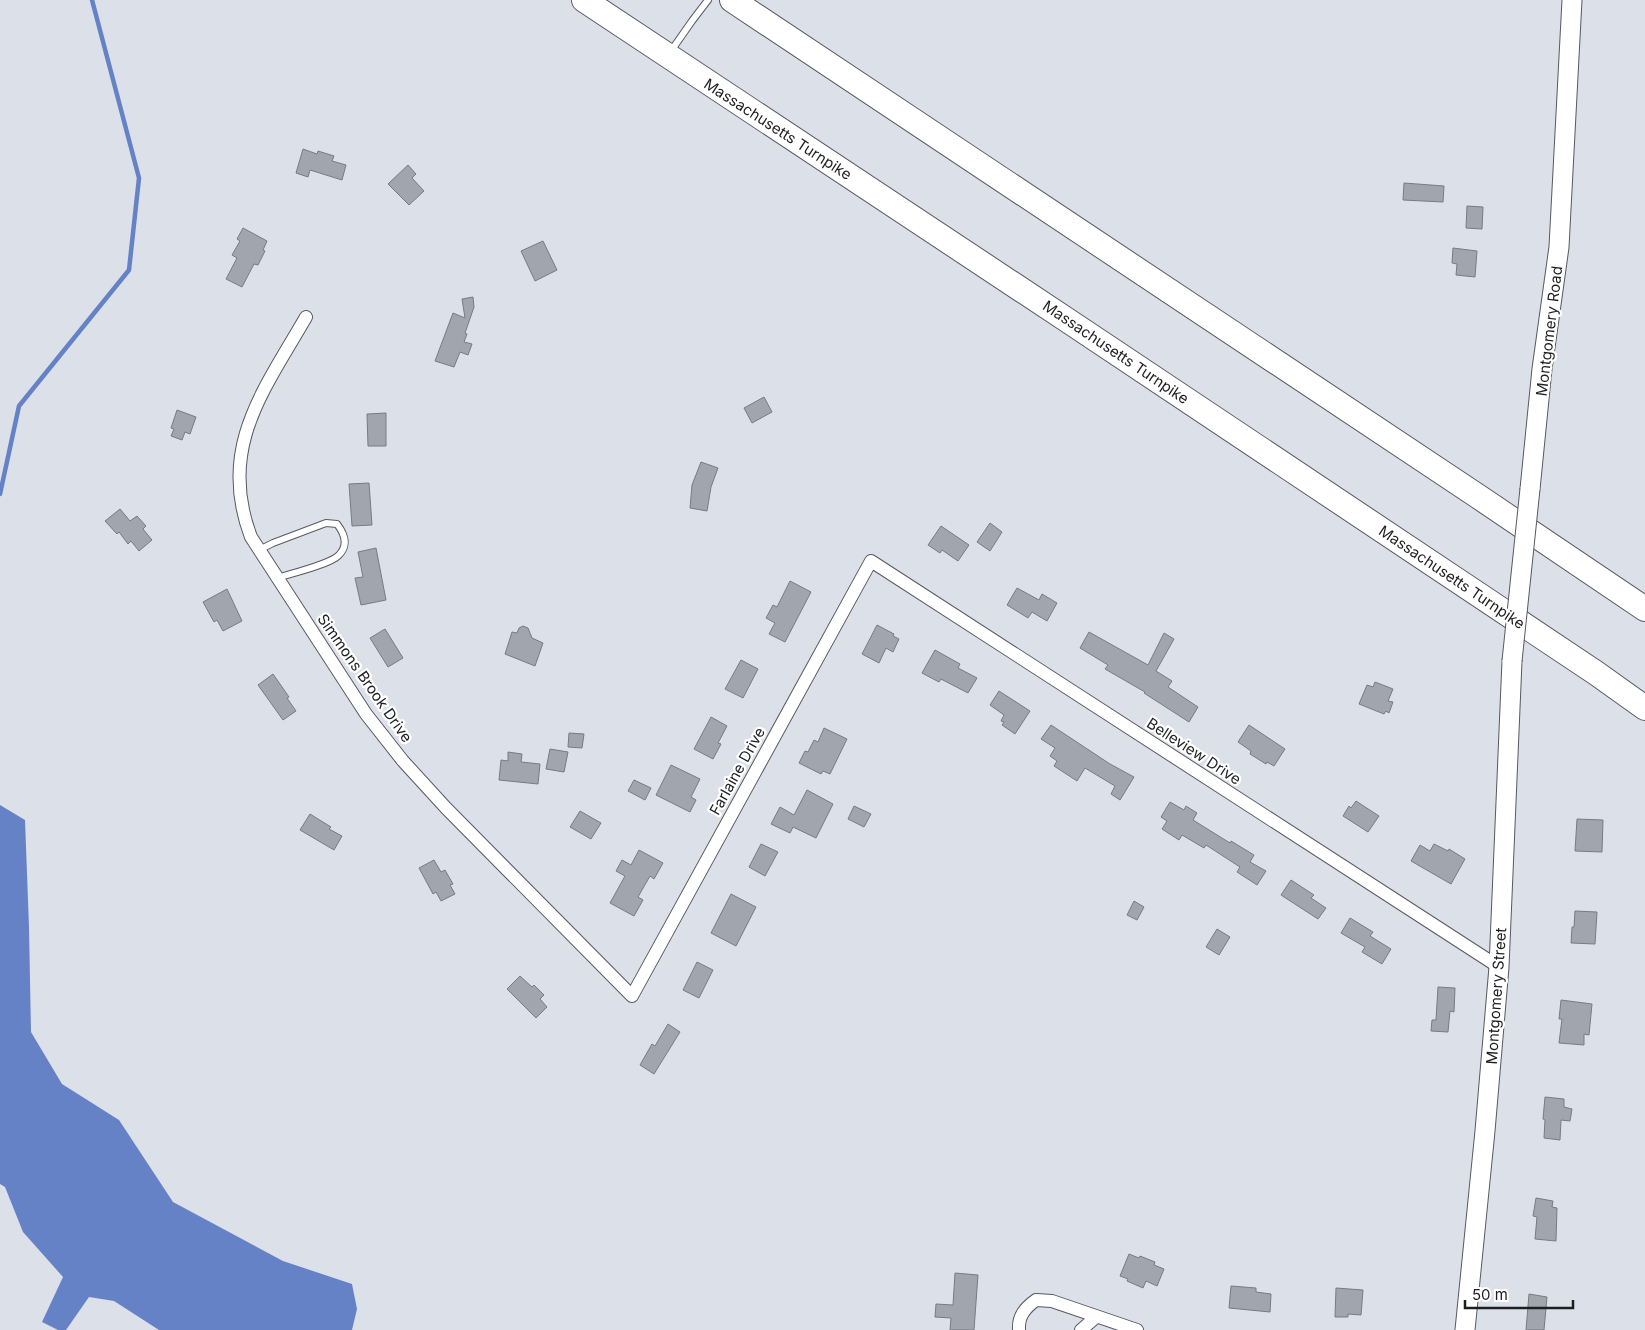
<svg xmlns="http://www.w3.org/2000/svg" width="1645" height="1330" viewBox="0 0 1645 1330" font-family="Inter,sans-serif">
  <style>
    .water { fill: #6682c6 }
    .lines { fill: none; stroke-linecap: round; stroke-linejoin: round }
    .stream { stroke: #6682c6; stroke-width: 4.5 }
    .building { fill: #a1a5ae; stroke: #777b83 }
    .service-casing { stroke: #565961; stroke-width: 8 }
    .minor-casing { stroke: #565961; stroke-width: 14 }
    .secondary-casing { stroke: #565961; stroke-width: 21 }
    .motorway-casing { stroke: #565961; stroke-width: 26 }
    .service { stroke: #fff; stroke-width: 6 }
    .minor { stroke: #fff; stroke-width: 12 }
    .secondary { stroke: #fff; stroke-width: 19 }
    .motorway { stroke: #fff; stroke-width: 24 }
    .secondary-bridge-casing { stroke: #565961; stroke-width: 21; stroke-linecap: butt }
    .secondary-bridge { stroke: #fff; stroke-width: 19 }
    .labels { text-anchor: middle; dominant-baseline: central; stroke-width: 4.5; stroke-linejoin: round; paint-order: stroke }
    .street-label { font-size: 15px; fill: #1d1e21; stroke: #fff }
  </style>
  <rect width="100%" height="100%" fill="#dce0e9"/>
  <path class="water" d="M0 805 25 820 29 927 31 1032 62 1084 119 1120 173 1202 283 1261 352 1284 357 1309 352 1330H159L114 1301 89 1297 66 1330H58L42 1322 63 1277 23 1232 5 1187 0 1184Z"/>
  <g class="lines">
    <path class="stream" d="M0 494 19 406 129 270 139 178 92 0"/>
  </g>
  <path class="building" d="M303 149 317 154 318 151 334 156 332 161 346 165 342 180 310 170 308 177 296 173Z
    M408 165 416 174 412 178 424 191 409 205 388 184Z
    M1404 183 1444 186 1443 202 1403 200Z
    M1467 206 1483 207 1482 229 1466 228Z
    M243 228 267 241 263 250 265 251 258 265 254 264 242 287 226 279 237 258 232 255 240 241 237 239Z
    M543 241 557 270 535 281 521 251Z
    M1453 248 1477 251 1475 277 1456 275 1457 264 1452 263Z
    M473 297 474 307 465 333 467 334 464 342 472 344 468 355 460 352 454 367 435 361 453 313 465 318 462 299Z
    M764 397 772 412 752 423 744 408Z
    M177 410 196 417 190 434 185 432 182 440 171 436 174 429 171 428Z
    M386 413V446H368L367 414Z
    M701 462 718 468 711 487 707 511 690 508 692 485Z
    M369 483 372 525 352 526 349 484Z
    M120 509 130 521 137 516 146 526 143 529 152 540 139 551 131 541 128 544 119 532 117 534 105 521Z
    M990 523 1002 532 990 551 977 542Z
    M941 526 969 545 958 561 942 550 940 553 928 545Z
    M376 548 386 600 361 605 355 578 363 577 358 552Z
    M790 581 811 592 785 642 769 634 775 623 766 618 773 605 777 607Z
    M1017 588 1039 600 1042 594 1057 603 1047 621 1032 612 1028 618 1007 605Z
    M227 589 242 621 223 631 217 620 214 622 203 602Z
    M877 625 894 634 893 636 899 639 893 652 886 648 879 663 862 654Z
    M523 626 528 628 532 638 543 643 535 666 505 654 512 632 517 633 519 628Z
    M385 629 403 658 388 667 370 638Z
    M1089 632 1148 665 1164 633 1174 639 1156 671 1172 681 1168 687 1198 707 1189 722 1144 693 1145 692 1105 669 1108 665 1080 648Z
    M935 650 960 664 958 668 977 678 968 693 941 679 939 682 922 673Z
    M741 660 758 669 743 698 725 689Z
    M273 674 289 697 287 698 296 711 283 720 258 685Z
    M1375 682 1393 689 1388 701 1393 702 1389 713 1386 711 1384 714 1359 704 1367 685 1373 687Z
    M999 691 1030 711 1015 734 1002 725 1004 722 1001 721 1004 715 990 705Z
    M711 717 727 726 718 743 721 744 713 759 694 749Z
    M1051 725 1110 764 1134 777 1120 800 1111 794 1115 786 1085 768 1077 781 1054 766 1057 761 1050 756 1055 748 1041 739Z
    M1249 725 1285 749 1274 766 1267 762 1266 764 1250 754 1251 751 1238 742Z
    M824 728 847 739 830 774 823 771 821 774 799 763 805 751 808 752 814 740 818 742Z
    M569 733 584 734 582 748 568 747Z
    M550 749 568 752 564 772 546 769Z
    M508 752 522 754 521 762 540 764 538 784 499 780 501 760 508 761Z
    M671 765 700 779 691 797 696 800 690 812 656 795Z
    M634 780 651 788 645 800 628 791Z
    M807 790 833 804 816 838 793 827 790 833 771 824 780 807 794 815Z
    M1356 801 1379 816 1368 832 1343 816 1349 806 1351 808Z
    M1170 802 1184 810 1186 806 1197 813 1193 820 1230 843 1231 841 1254 855 1250 862 1266 871 1257 885 1237 872 1240 867 1206 845 1204 848 1182 835 1179 840 1162 829 1167 821 1161 817Z
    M854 806 871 814 864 827 848 819Z
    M580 811 601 823 591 839 570 827Z
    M310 814 331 827 329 829 342 836 334 850 300 830Z
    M1577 819 1603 820 1602 852 1575 851Z
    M761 844 778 852 765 876 749 867Z
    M1434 844 1448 851 1449 849 1465 859 1451 884 1411 861 1420 845 1430 851Z
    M639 850 663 863 654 879 650 876 638 897 643 900 634 916 610 903 625 876 616 871 622 860 631 865Z
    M434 860 441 872 445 870 453 884 450 885 455 894 441 901 436 892 433 894 419 868Z
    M1291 880 1314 895 1311 898 1326 908 1318 919 1281 895Z
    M731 894 756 907 736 946 711 933Z
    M1134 901 1144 907 1137 920 1127 915Z
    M1575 911 1597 912 1595 944 1571 943 1572 927H1574Z
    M1350 918 1373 932 1370 936 1391 949 1382 964 1362 952 1365 947 1341 933Z
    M1217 929 1230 937 1219 955 1206 947Z
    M697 962 713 970 699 998 683 990Z
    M520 976 532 987 534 985 544 995 540 999 547 1007 536 1018 507 989Z
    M1438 987 1455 988 1454 1012 1450 1011 1448 1032 1431 1031 1432 1020H1436Z
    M1561 1000 1592 1004 1589 1035 1584 1034V1045L1559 1043 1562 1019H1559Z
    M668 1024 680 1032 654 1074 640 1065 652 1044 655 1046Z
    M1545 1097 1564 1099V1107L1572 1109 1570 1121 1561 1120 1560 1140 1544 1138 1545 1120 1543 1119Z
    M1536 1198 1553 1201 1552 1207 1557 1208 1556 1241 1535 1239 1537 1217 1533 1216Z
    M1129 1254 1139 1258 1140 1256 1155 1262 1154 1265 1164 1269 1157 1286 1146 1281 1143 1288 1127 1281 1128 1279 1120 1276Z
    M955 1273 978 1275 974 1330H950L951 1318 935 1317 936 1304 953 1305Z
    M1231 1286 1256 1288V1292L1271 1294 1270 1312 1229 1308Z
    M1336 1288 1363 1290 1361 1315 1348 1314V1317H1335Z
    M1529 1294 1547 1297 1544 1330H1526Z"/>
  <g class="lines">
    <g class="service-casing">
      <path id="service" d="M671 51 692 21 708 0
        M259 550 273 543 326 523 337 524C344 533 349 545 339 555 331 564 290 574 277 578"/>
    </g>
    <g class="minor-casing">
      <path id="minor" d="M306 317C264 390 217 448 251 537L366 714 403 761 446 808 632 996 871 561 1499 967
        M1019 1330C1018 1316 1025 1308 1036 1300L1052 1301 1137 1330
        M1081 1330 1096 1317"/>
    </g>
    <g class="secondary-casing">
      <path id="secondary" d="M1530 489 1542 369 1559 247 1572 0
        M1465 1330 1485 1131 1499 967 1512 661"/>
    </g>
    <g class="motorway-casing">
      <path id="motorway" d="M584 0 1067 320 1596 673 1645 708
        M732 0 1479 497 1645 609"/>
    </g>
    <use href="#service" class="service"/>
    <use href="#minor" class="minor"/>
    <use href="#secondary" class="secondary"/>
    <use href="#motorway" class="motorway"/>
    <g class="secondary-bridge-casing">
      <path id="secondary-bridge" d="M1512 661 1530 489"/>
    </g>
    <use href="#secondary-bridge" class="secondary-bridge"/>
  </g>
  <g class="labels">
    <g class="street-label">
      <text transform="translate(778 129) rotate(33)">Massachusetts Turnpike</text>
      <text transform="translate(1549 331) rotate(-83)">Montgomery Road</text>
      <text transform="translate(1116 352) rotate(34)">Massachusetts Turnpike</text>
      <text transform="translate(1452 577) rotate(34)">Massachusetts Turnpike</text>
      <text transform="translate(365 678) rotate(55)">Simmons Brook Drive</text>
      <text transform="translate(1194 751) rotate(33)">Belleview Drive</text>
      <text transform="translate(737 771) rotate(-61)">Farlaine Drive</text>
      <text transform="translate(1496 996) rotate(-86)">Montgomery Street</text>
    </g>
  </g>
  <path d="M1465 1300v8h108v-8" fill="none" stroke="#1d1e21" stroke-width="2.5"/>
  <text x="1472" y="1300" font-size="15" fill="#1d1e21" stroke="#ffffff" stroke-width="4" paint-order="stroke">50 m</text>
</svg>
